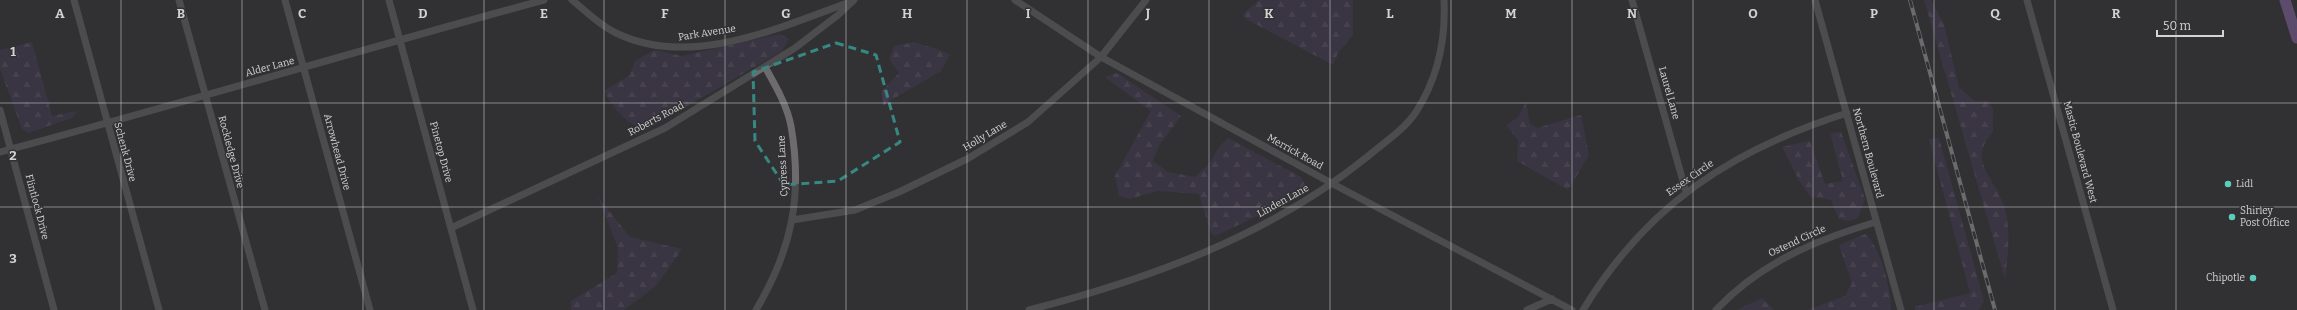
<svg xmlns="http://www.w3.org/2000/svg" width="2297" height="310" viewBox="0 0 2297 310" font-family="Bitter,serif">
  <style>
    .forest { fill: url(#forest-firs) }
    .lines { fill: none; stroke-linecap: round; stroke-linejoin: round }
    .street { stroke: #6d6b6e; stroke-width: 7 }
    .primary { stroke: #916ab2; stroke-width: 11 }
    .rail-casing { stroke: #b2b2b3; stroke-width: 4 }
    .rail { stroke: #323134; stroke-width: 2.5; stroke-dasharray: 8; stroke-linecap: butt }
    .marked { fill: none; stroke: #368982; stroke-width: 3; stroke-dasharray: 8 5; stroke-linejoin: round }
    .grid { fill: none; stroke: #d3d3d4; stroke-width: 1; stroke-opacity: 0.55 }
    .poi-dot { fill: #5acebc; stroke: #323134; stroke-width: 1.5 }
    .labels { text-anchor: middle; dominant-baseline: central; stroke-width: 3; stroke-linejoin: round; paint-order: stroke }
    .street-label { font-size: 10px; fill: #d3d3d4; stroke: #323134 }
    .poi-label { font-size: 10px; fill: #d3d3d4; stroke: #323134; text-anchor: start }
    .grid-label { font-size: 13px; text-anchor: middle; font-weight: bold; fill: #d3d3d4; stroke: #323134; stroke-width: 3; stroke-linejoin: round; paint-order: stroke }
  </style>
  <defs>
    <pattern id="forest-firs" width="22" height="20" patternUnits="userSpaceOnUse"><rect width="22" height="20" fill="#463a53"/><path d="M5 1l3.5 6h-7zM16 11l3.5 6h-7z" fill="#60566b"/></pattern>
  </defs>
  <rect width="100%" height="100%" fill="#323134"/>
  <path class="forest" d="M1259 0H1353V35L1338 53 1333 65 1246 19 1243 14Z
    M1924 0H1931L1944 24 1959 87 1974 101H1989L1993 109V132C1967 160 1993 176 2003 203 2012 228 2008 254 2005 279Z
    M780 34 789 39 782 51 646 130C627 125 613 108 604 91L630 75 635 61 654 50 682 56Z
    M32 42 52 116 77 111 72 118 28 133 22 129 0 69V50Z
    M915 42C927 47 939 48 950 55L941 71 883 105 882 91 899 73 889 59 894 46Z
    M1117 73 1181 116 1159 146 1153 161 1168 172 1195 177 1210 163 1219 147 1228 138 1301 177 1306 187 1294 199 1215 236 1211 233 1199 194 1157 191 1130 199 1119 196 1115 176 1151 111 1105 77Z
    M1526 102 1530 124 1537 128 1581 115 1589 155 1568 190 1517 161 1518 140 1506 125 1518 117Z
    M1841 132 1865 199 1858 218 1849 221 1839 219 1831 200 1811 197 1801 184 1782 147 1810 141 1825 184 1843 181 1830 133Z
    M1939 138 1984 301 1979 310H1915V307L1970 293 1929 139Z
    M598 197 630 237 682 249 656 286 624 310H571V301L617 273 618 248Z
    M1865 234C1881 247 1891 290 1891 310H1808L1845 296 1852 283 1839 245Z
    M1762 298 1774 310H1737Z"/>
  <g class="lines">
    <path class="street" d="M74 0 159 310
      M179 0 265 310
      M285 0 370 310
      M389 0 473 310
      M572 0C586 11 599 25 616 33 690 69 778 28 850 2
      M1015 0 1101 57 1333 184 1572 310
      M1632 0 1686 192
      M1815 0 1901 310
      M2027 0 2113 310
      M0 110 54 310
      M0 152C182 104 362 49 544 0
      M792 220 855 210 899 192 967 159 1028 122 1101 57 1146 0
      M451 228 665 128 795 48 838 15 854 0
      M756 310C792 249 803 196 791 126 787 105 775 85 765 67
      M1029 310C1149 279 1269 236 1367 157 1383 143 1404 130 1416 112 1437 79 1446 40 1444 0
      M1527 310 1552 299
      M1583 310C1647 205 1731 150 1847 113
      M1716 310C1760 263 1816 240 1876 222"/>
    <path class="primary" d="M2285 0 2297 38"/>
    <g class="rail-casing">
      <path id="rail" d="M1910 0 1995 310"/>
    </g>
    <use href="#rail" class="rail"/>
  </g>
  <path d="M0 0H2297V310H0ZM836 43 876 55 900 142 838 181 784 185 755 141 753 72Z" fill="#323134" fill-opacity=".55" fill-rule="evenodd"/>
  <path class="marked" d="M836 43 876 55 900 142 838 181 784 185 755 141 753 72Z"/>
  <path class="grid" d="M121 0V310M242 0V310M363 0V310M484 0V310M604 0V310M725 0V310M846 0V310M967 0V310M1088 0V310M1209 0V310M1330 0V310M1451 0V310M1572 0V310M1693 0V310M1813 0V310M1934 0V310M2055 0V310M2176 0V310M0 103H2297M0 207H2297"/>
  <g class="poi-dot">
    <circle cx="2228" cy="184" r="4"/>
    <circle cx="2232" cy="217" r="4"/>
    <circle cx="2253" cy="278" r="4"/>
  </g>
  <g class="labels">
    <g class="street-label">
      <text transform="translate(707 33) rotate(-9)">Park Avenue</text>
      <text transform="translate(270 67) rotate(-15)">Alder Lane</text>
      <text transform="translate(1669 93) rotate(74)">Laurel Lane</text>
      <text transform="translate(656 119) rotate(-28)">Roberts Road</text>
      <text transform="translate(985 136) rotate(-31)">Holly Lane</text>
      <text transform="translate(125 152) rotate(75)">Schenk Drive</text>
      <text transform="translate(231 152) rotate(75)">Rockledge Drive</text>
      <text transform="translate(337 152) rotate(75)">Arrowhead Drive</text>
      <text transform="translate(441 152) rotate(75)">Pinetop Drive</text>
      <text transform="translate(1295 152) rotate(29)">Merrick Road</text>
      <text transform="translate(2080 152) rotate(75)">Mastic Boulevard West</text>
      <text transform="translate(1868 153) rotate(75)">Northern Boulevard</text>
      <text transform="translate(783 166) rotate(-93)">Cypress Lane</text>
      <text transform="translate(1690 178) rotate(-35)">Essex Circle</text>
      <text transform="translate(1283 201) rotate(-29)">Linden Lane</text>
      <text transform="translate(37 207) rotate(75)">Flintlock Drive</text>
      <text transform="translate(1797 241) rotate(-25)">Ostend Circle</text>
    </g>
    <g class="poi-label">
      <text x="2236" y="184">Lidl</text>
      <text x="2240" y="211">Shirley<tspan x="2240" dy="12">Post Office</tspan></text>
      <text x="2245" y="278" text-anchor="end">Chipotle</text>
    </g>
  </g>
  <g class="grid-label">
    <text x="60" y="18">A</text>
    <text x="181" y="18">B</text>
    <text x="302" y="18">C</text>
    <text x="423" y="18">D</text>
    <text x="544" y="18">E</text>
    <text x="665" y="18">F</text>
    <text x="786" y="18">G</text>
    <text x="907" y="18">H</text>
    <text x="1028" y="18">I</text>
    <text x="1148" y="18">J</text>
    <text x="1269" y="18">K</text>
    <text x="1390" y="18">L</text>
    <text x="1511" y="18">M</text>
    <text x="1632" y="18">N</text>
    <text x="1753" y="18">O</text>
    <text x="1874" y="18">P</text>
    <text x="1995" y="18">Q</text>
    <text x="2116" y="18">R</text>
    <text x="13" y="56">1</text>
    <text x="13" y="160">2</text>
    <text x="13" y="263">3</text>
  </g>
  <path d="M2157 30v6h66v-6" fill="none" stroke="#d3d3d4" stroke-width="2"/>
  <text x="2163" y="30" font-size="12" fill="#d3d3d4" stroke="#323134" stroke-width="3" paint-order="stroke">50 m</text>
</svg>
